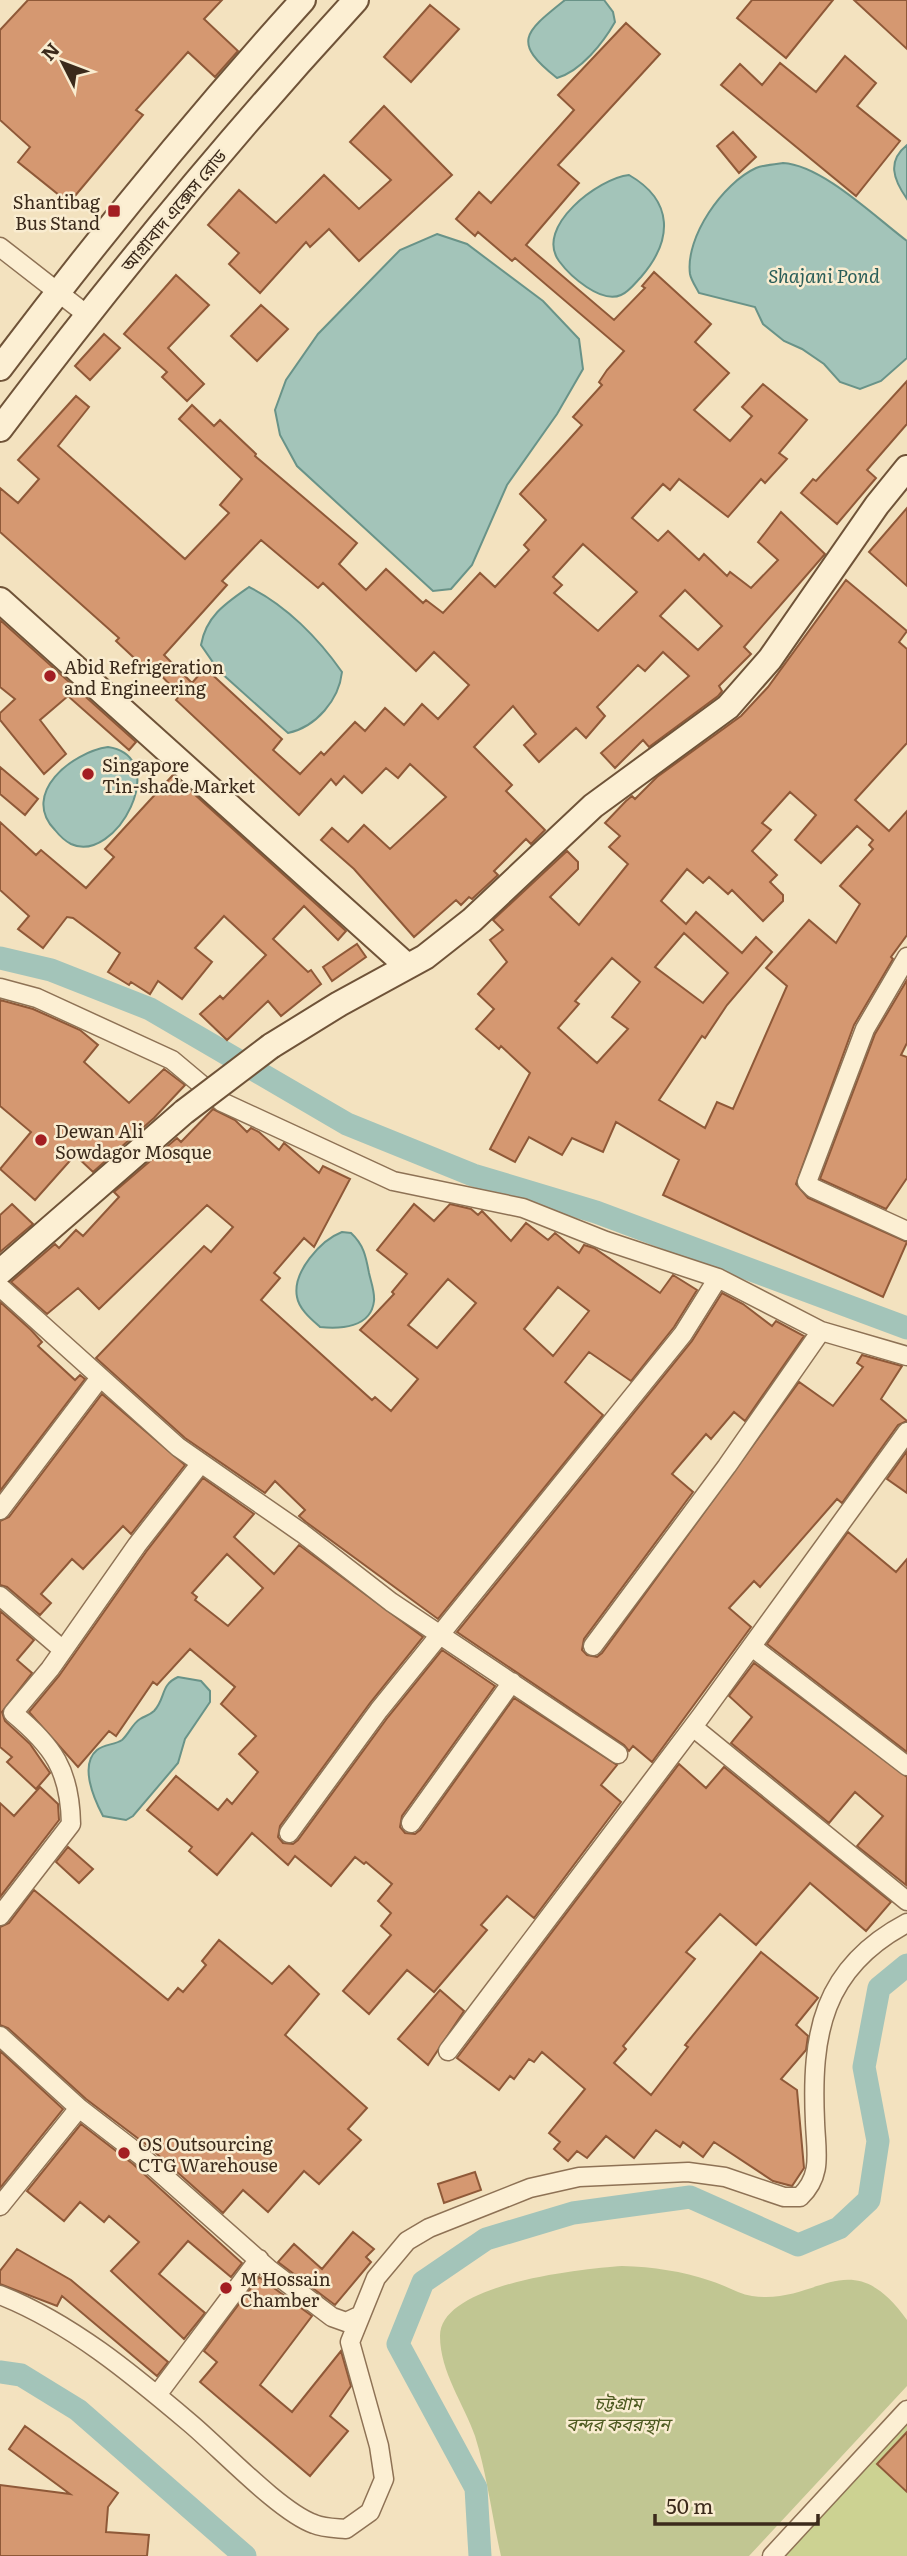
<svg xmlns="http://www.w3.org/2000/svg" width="907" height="2556" viewBox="0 0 907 2556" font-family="Literata,'Noto Sans Bengali',serif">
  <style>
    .green { fill: #ccd292 }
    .cemetery { fill: #c1c692 }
    .water { fill: #a3c4b9; stroke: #699388; stroke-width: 2 }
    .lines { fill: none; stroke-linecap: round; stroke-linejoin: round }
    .canal { stroke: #a3c4b9; stroke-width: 23 }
    .building { fill: #d59871; stroke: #8f5938; stroke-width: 2; fill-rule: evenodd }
    .street-casing { stroke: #8e7255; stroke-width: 21 }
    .secondary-casing { stroke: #6f5338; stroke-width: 28 }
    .street { stroke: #fcefd3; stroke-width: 18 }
    .secondary { stroke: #fcefd3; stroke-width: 24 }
    .secondary-bridge-casing { stroke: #6f5338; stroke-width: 28; stroke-linecap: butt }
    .secondary-bridge { stroke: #fcefd3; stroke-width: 24 }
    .poi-dot { fill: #a31e22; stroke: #f9ecd0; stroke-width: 2.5 }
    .labels { text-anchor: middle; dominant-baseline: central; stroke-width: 5; stroke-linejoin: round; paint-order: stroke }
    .poi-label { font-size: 18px; fill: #3b2a1b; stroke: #f9ecd0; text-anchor: start }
    .street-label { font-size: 18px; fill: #3b2a1b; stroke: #f9ecd0 }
    .park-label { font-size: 18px; font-style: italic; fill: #4d5a20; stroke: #f9ecd0 }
    .water-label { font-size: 19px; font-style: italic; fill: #295d58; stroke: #f9ecd0 }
  </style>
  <rect width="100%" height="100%" fill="#f3e2bf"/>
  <path class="green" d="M907 2421V2432L877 2464 903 2488 907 2484V2556H783Z"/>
  <path class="cemetery" d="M622 2266C654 2267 681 2271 711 2281 725 2285 738 2294 752 2296 817 2306 850 2240 907 2320V2386L749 2556H501C492 2517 487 2474 475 2436 464 2404 440 2372 440 2336 440 2283 582 2269 622 2266Z"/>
  <path class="water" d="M565 0H604L613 12 615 22C603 43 581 71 557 78 511 42 525 32 565 0Z
    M907 145V199C893 179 887 161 907 145Z
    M783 163C822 165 875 217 907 241V358L881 381 860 389 840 382 824 364 802 349 784 341 763 324 755 307 699 293C696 287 691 280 690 274 685 237 723 183 756 168 764 165 775 164 783 163Z
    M629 175C674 201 673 240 641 277 636 282 629 292 621 295 601 304 570 276 559 261 534 227 599 178 629 175Z
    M437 234 467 244 543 301 579 339 583 369 557 414 507 485 472 565 451 589 433 591 297 466 280 435 275 410 286 380 318 334 400 250Z
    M249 587C286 605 319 639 342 672 339 700 316 727 288 733L219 671 201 645C206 616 226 603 249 587Z
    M108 747C173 757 116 865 71 844 65 841 59 835 55 830 20 794 72 752 108 747Z
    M342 1232 351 1233C364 1245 366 1257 369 1273 371 1282 375 1292 374 1301 371 1328 340 1329 320 1327 311 1319 299 1309 297 1297 292 1272 321 1240 342 1232Z
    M178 1677 201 1681 210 1691V1702L185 1739 178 1763 133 1816 126 1820 103 1816C94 1799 79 1765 97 1750 104 1744 115 1745 122 1740 129 1734 132 1724 140 1719 145 1716 150 1715 154 1711 166 1698 160 1685 178 1677Z"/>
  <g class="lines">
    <path class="canal" d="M0 958 51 970 150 1009 347 1124 473 1175 596 1212 907 1328
      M0 2372 21 2375 78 2410 245 2556
      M480 2556 476 2488 398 2344 423 2282 486 2239 573 2213 690 2197 798 2245 839 2228 869 2200 878 2141 864 2067 879 1988 907 1965"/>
  </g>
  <path class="building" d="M28 0H222L204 19 238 51 215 77 188 52 136 110 143 115 69 203 18 162 30 147 0 120V30Z
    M752 0H833L786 58 737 18Z
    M854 0H907V49Z
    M430 5 459 29 411 82 384 57Z
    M626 23 660 54 558 165 579 183 526 245 614 320 645 288 642 286 654 272 711 324 695 342 729 373 694 410 730 441 752 416 742 407 763 384 807 420 779 453 787 459 765 483 761 479 728 517 679 479 670 490 663 484 632 518 658 541 668 531 699 560 704 554 727 576 730 572 751 588 778 560 758 542 781 512 825 554 744 647 751 654 719 686 722 691 718 696 649 747 643 740 615 768 601 753 689 676 663 652 645 671 638 665 597 707 605 716 586 738 576 728 539 762 524 745 536 734 513 706 474 747 512 785 506 791 545 830 531 844 526 839 494 871 498 875 472 899 469 897 461 905 456 900 414 937 354 869 321 840 332 828 348 842 364 825 390 849 446 797 410 764 398 778 386 768 362 793 344 776 336 785 331 779 299 815 176 700 180 695 151 665 147 670 116 641 119 638 0 532V488L18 503 39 479 18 460 76 396 89 407 58 446 185 559 229 513 220 505 242 479 179 419 192 405 214 426 220 420 256 454 255 456 357 543 339 564 366 590 386 569 423 603 426 600 443 613 480 573 495 587 529 550 524 545 546 520 520 494 582 425 573 417 602 385 599 382 607 370 624 351 515 258 512 261 478 232 475 236 456 219 479 192 491 203 574 110 558 95ZM261 540 318 588 323 583 416 671 434 652 469 685 438 719 422 704 404 725 385 708 365 731 355 722 324 755 321 752 300 774 273 750 282 739 205 668 192 683 164 655 227 585 222 581ZM583 544 637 592 598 631 554 593 562 585 553 577ZM685 590 722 626 698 650 660 616Z
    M845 56 876 83 857 106 900 141 856 196 721 85 740 64 762 85 780 63 816 92Z
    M384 106 452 175 359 261 329 229 310 247 306 242 260 293 229 264 239 253 208 225 239 190 276 223 324 175 359 209 391 180 350 142Z
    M733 132 756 157 739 173 717 146Z
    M176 275 209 305 168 348 204 384 187 401 162 377 167 372 124 334Z
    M261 305 288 329 257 361 231 336Z
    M104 334 120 348 90 380 75 366Z
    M907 381V424L867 470 876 478 837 524 801 493 813 479 816 481Z
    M907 508V586L869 552Z
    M846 580 907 631 899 642 907 649V743L855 800 889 831 907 811V935L891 957 893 959 854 1025 796 1184 808 1198 907 1242 883 1297 663 1195 679 1160 616 1122 603 1152 572 1138 562 1155 529 1137 515 1162 490 1149 530 1073 501 1046 499 1049 476 1029 494 1009 478 994 507 962 490 940 503 930 493 920 567 851 578 862V869L550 897 579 925 628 864 609 847 620 836 605 823 626 801 632 796 635 799 657 777 741 716 768 687ZM790 792 816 815 795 840 821 863 857 826 873 840 869 845 873 849 840 886 860 904 836 943 809 920 766 968 787 986 733 1109 717 1102 705 1128 659 1100 702 1036 705 1038 727 1005 772 952 756 937 742 953 696 912 686 924 661 901 687 869 703 883 709 877 728 894 732 890 763 921 783 901V895L770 882 777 875 752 851 771 830 762 823ZM684 933 728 973 703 1003 655 967ZM612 958 640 982 612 1017 628 1029 597 1063 558 1028 579 1004 575 1001Z
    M0 620 136 742 129 750 68 696 40 720 66 754 44 774 0 720V713L15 699 0 687Z
    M0 767 38 799 25 815 0 794Z
    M173 775 346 931 338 940 304 906 273 939 308 972 311 970 321 984 281 1016 268 1001 227 1040 200 1014 220 996 223 999 266 955 224 916 195 948 212 962 182 999 158 981 150 994 131 982 129 985 108 972 120 953 73 918 67 917 43 948 18 929 29 916 0 890V822L36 855 41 850 86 888 114 857 105 849Z
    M357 944 366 957 332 981 323 967Z
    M907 980V1043L901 1055 907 1057V1178L886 1209 820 1179 875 1034Z
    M0 1000 33 1009 80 1030 98 1045 84 1062 129 1103 164 1069 185 1085 154 1118 93 1172 75 1155 35 1200 0 1169 31 1132 0 1106Z
    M213 1109 235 1120 247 1132 251 1128 259 1132 279 1150 284 1143 319 1173 323 1166 350 1179 314 1247 304 1238 274 1273 280 1278 261 1300 372 1400 375 1397 391 1411 418 1379 360 1330 394 1294 392 1292 407 1274 377 1250 414 1204 434 1221 450 1204 471 1209 478 1215 482 1211 511 1241 526 1223 548 1240 555 1233 579 1253 584 1245 594 1248 660 1293 673 1275 697 1290 674 1327 631 1381 589 1352 565 1382 603 1415 438 1619 306 1522 299 1516 305 1510 275 1481 265 1493 185 1438 96 1358 204 1246 211 1252 233 1227 207 1205 99 1309 78 1288 47 1314 11 1282 55 1244 59 1248 76 1230 83 1236 119 1197 114 1192 177 1138 181 1142ZM448 1279 476 1303 437 1348 408 1325ZM558 1287 589 1311 553 1356 524 1329Z
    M12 1204 33 1224 0 1252V1215Z
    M722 1293 743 1304 772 1326 776 1321 804 1336 745 1421 734 1412 711 1439 706 1434 672 1474 693 1492 584 1639 582 1650 587 1655 597 1657 602 1653 799 1382 833 1406 863 1367 857 1363 862 1355 902 1366 881 1399 907 1421 898 1425 842 1503 837 1499 760 1587 754 1581 729 1608 751 1627 652 1762 633 1746 629 1751 624 1745 457 1632 692 1341Z
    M0 1302 31 1330 42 1342 38 1346 75 1380 80 1375 85 1379 0 1491Z
    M102 1394 185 1465 131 1534 123 1526 83 1569 72 1559 41 1594 51 1603 40 1615 7 1587 0 1585V1521L9 1517Z
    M907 1451V1493L887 1479Z
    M203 1478 254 1514 234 1537 274 1574 299 1545 423 1637 370 1703 280 1826 278 1837 283 1843 293 1844 298 1840 388 1717 442 1650 495 1686 402 1816 400 1827 405 1833 415 1834 420 1830 514 1698 617 1765 601 1785 621 1802 534 1918 507 1896 481 1925 487 1930 434 1992 407 1970 369 2014 343 1991 391 1935 381 1926 391 1913 378 1901 392 1884 366 1862 364 1864 355 1857 331 1886 295 1856 288 1865 252 1833 217 1875 189 1851 192 1847 147 1810 176 1776 218 1810 227 1799 232 1804 258 1772 239 1754 256 1736 221 1704 235 1687 190 1649 157 1685 153 1682 116 1736 109 1731 78 1767 29 1712 59 1676 146 1552ZM227 1554 263 1588 228 1626 195 1600 197 1597 192 1593Z
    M848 1532 896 1572 907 1559V1752L767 1644Z
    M0 1611 34 1640 17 1660 32 1673 2 1712 5 1721 30 1744 50 1773 36 1789 7 1762 12 1757 0 1747Z
    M754 1663 907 1777 906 1885 857 1846 883 1816 855 1792 829 1823 731 1743 752 1717 729 1696Z
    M679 1764 706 1788 724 1767 891 1902 866 1931 810 1883 756 1945 720 1914 686 1952 695 1959 623 2046 626 2049 614 2063 651 2095 688 2047 685 2045 761 1952 818 1998 796 2025 808 2036 806 2050 781 2079 797 2090 804 2168 792 2186 773 2181 714 2142 703 2157 683 2142 680 2147 656 2130 634 2158 606 2136 587 2158 577 2151 568 2161 554 2149 560 2142 549 2133 585 2089 542 2052 534 2062 529 2059 514 2079 510 2076 499 2090 457 2058Z
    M40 1787 58 1804 59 1820 0 1897V1803L14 1816Z
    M68 1847 93 1869 79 1883 56 1862Z
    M34 1890 168 2000 178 1988 183 1992 206 1965 202 1961 219 1940 272 1984 289 1966 319 1994 285 2035 367 2108 348 2129 361 2140 319 2184 304 2171 268 2212 243 2190 223 2213 148 2146 86 2099 8 2028 0 2025V1927L9 1923Z
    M440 1990 464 2011 428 2065 398 2039Z
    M0 2051 63 2109 0 2188Z
    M81 2124 133 2164 242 2263 231 2277 188 2241 159 2274 205 2313 184 2339 111 2271 139 2242 109 2216 104 2222 80 2202 64 2221 27 2191Z
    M475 2172 481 2190 444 2203 438 2184Z
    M353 2232 374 2249 366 2257 371 2262 335 2305 278 2262 294 2244 322 2269Z
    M17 2249 71 2280 168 2362 157 2376 62 2296 57 2306 0 2284V2271Z
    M259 2277 312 2316 260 2385 292 2412 341 2351 351 2386 330 2416 348 2431 310 2476 200 2382 217 2362 204 2351Z
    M25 2426 118 2493 108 2507 106 2532 149 2535 147 2556H0V2485L70 2494 9 2449Z
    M907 2432V2492L877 2464Z"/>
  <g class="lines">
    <g class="street-casing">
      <path id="street" d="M0 247 86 314
        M907 957 865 1029 807 1182 813 1188 907 1231
        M0 988 37 998 172 1060 222 1102 393 1181 523 1208 606 1241 718 1278 821 1331 907 1356
        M0 1287 178 1447 302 1533 391 1602 618 1754
        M0 1510 99 1379
        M0 1596 63 1650
        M593 1646 727 1466 821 1331
        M752 1647 907 1766
        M693 1727 907 1901
        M411 1823 512 1682
        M289 1833 379 1710 683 1334 718 1278
        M0 1916 71 1824C70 1770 53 1746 13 1713L50 1669 137 1545 201 1463
        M0 2036 79 2108 140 2155 270 2270 332 2317 346 2322 359 2316
        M448 2051 701 1716 907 1432
        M0 2206 79 2108
        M0 2295C71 2323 132 2374 190 2423 221 2449 280 2512 314 2524 323 2528 336 2528 346 2529L370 2512 384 2479 379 2446 350 2342 376 2278 407 2241 429 2228 530 2188 579 2177 688 2172 725 2177 784 2197H800C823 2175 816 2152 815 2122 811 2034 822 1968 907 1923
        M157 2395 259 2259
        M772 2556 907 2410"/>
    </g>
    <g class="secondary-casing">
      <path id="secondary" d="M0 368C96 241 196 118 303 0
        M0 429C112 280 230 137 356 0
        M0 600 406 965
        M271 1046 339 1004 425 957 472 920 593 806 728 707 770 659 877 505 907 468
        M0 1272 184 1112"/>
    </g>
    <use href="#street" class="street"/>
    <use href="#secondary" class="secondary"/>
    <g class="secondary-bridge-casing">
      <path id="secondary-bridge" d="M184 1112 271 1046"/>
    </g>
    <use href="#secondary-bridge" class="secondary-bridge"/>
  </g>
  <g class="poi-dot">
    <rect x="107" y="204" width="14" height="14" rx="3.5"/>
    <circle cx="50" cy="676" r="7"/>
    <circle cx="88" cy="774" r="7"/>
    <circle cx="41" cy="1140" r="7"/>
    <circle cx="124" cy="2153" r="7"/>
    <circle cx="226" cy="2288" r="7"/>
  </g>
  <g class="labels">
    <g class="poi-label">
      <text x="100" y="201" text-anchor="end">Shantibag<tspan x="100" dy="21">Bus Stand</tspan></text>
      <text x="64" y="666">Abid Refrigeration<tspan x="64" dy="21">and Engineering</tspan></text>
      <text x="102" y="764">Singapore<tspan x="102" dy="21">Tin-shade Market</tspan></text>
      <text x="55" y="1130">Dewan Ali<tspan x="55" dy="21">Sowdagor Mosque</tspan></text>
      <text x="138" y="2143">OS Outsourcing<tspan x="138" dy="21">CTG Warehouse</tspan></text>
      <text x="240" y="2278">M Hossain<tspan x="240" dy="21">Chamber</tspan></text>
    </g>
    <g class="street-label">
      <text transform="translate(173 210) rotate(-50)">আগ্রাবাদ এক্সেস রোড</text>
    </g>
    <g class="park-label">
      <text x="618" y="2402">চট্টগ্রাম<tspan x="618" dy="21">বন্দর কবরস্থান</tspan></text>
    </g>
    <g class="water-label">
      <text x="824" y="275">Shajani Pond</text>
    </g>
  </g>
  <g transform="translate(63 63) rotate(312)" stroke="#f9ecd0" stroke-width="5" paint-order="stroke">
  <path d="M0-5L12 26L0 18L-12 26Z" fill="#3b2a1b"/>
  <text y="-10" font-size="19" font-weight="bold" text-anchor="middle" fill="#3b2a1b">N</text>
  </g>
  <path d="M655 2514v10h163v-10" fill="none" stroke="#3b2a1b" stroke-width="3.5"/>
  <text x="666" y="2514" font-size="21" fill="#3b2a1b" stroke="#f9ecd0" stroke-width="5" paint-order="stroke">50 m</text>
</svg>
